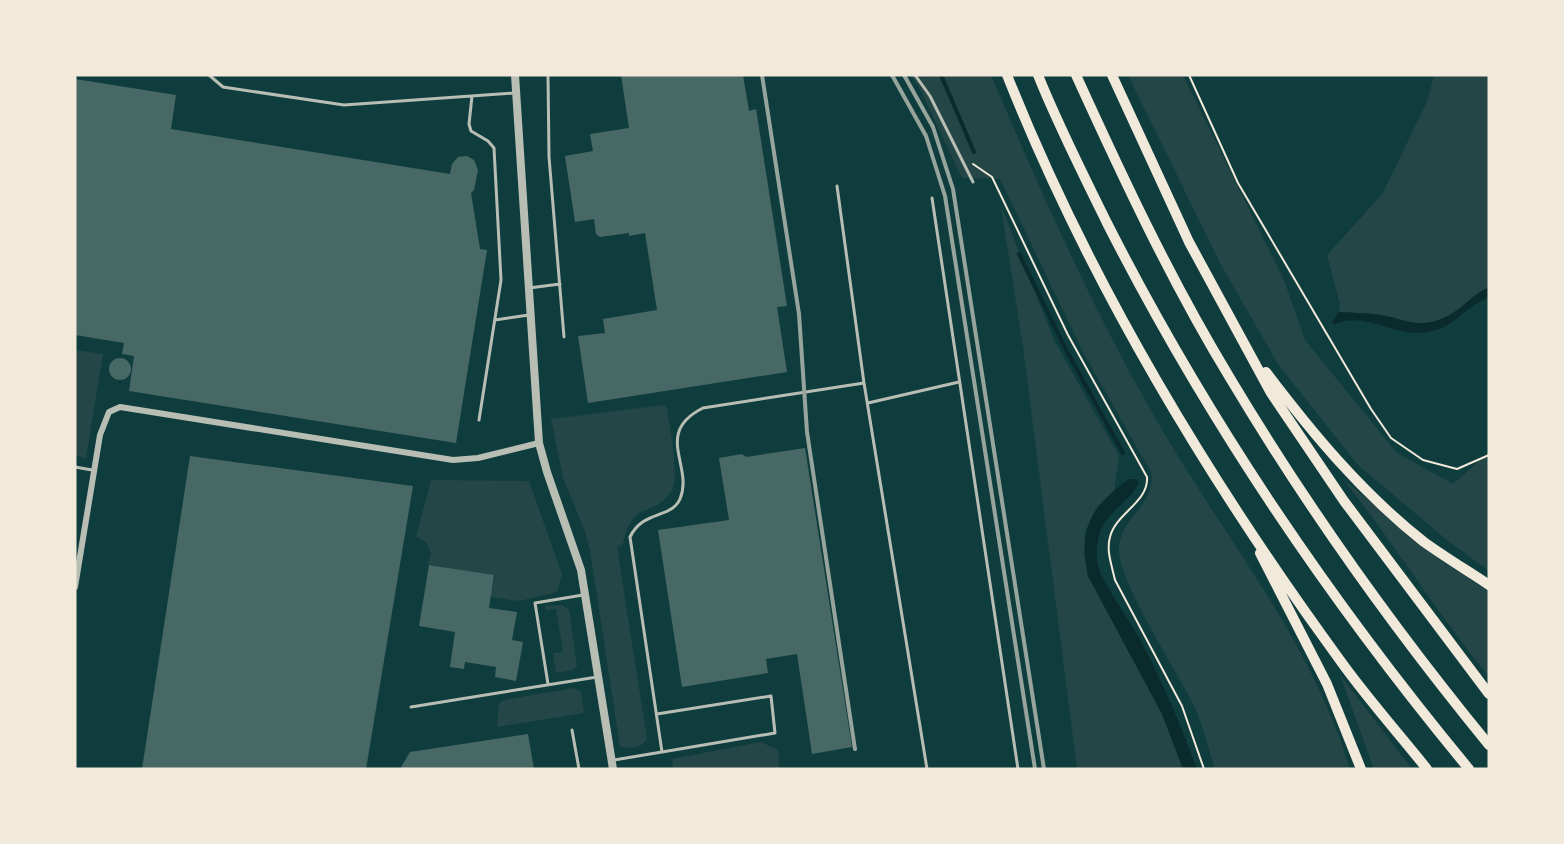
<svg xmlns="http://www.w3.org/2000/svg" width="1564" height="844" viewBox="0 0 1564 844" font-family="Overpass,sans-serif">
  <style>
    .green { fill: #244646 }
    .water { fill: #0a2a2b }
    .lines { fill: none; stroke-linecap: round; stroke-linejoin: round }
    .stream { stroke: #0a2a2b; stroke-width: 4 }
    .building { fill: #486865 }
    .path { stroke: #f1e9da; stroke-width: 2 }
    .service { stroke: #b8beb3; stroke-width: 3 }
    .minor { stroke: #b8beb3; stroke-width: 6 }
    .tertiary { stroke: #b8beb3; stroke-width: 8 }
    .motorway { stroke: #f1e9da; stroke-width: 10 }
    .rail { stroke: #97a49c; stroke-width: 4 }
  </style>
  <rect width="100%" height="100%" fill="#0f3d3e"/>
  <path class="green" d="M910 75H991C1046 204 1103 333 1176 453 1239 556 1315 652 1350 769H1215C1208 748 1203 724 1193 704 1177 671 1117 580 1119 548 1121 515 1156 507 1151 472L1084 354 1000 179 962 178 919 87Z
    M1128 75H1183L1284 280 1305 340 1397 453 1453 484 1489 452V571L1447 540 1358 465 1278 364 1220 263Z
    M1434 75H1489V287C1472 295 1463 308 1448 316 1420 330 1408 320 1381 315 1367 313 1353 313 1339 312L1340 304 1327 255 1383 193 1428 99Z
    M1001 206 1054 340 1119 456 1114 491 1095 509 1085 532 1084 555 1088 576 1162 714 1183 769H1077L1023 347Z
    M75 350 103 354 86 458 75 456Z
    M664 405 667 409C669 426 681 478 671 492 653 518 632 499 623 544L617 547 647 739C641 749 631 748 620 747L590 550 584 529 563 478 551 419Z
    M1343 479 1439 559 1489 592V677C1437 613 1394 543 1343 479Z
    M431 480 529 481 562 574 557 592 519 601 490 597 495 576 427 564 431 554 427 543 416 537Z
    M562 605 569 610 577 666 573 670 556 673 553 653 563 652 556 609 546 610 545 606Z
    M1340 675 1412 769H1374Z
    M574 688 581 692 584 713 497 727 499 704 504 700Z
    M761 742 778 750 779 769H673L672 759Z"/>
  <path class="water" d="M1489 287V297C1460 309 1453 333 1416 333 1391 333 1359 311 1334 325L1332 322 1339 312C1353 313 1367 313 1381 315 1408 320 1420 330 1448 316 1463 308 1472 295 1489 287Z
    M1129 479H1136L1139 482C1130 504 1103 512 1098 540 1096 551 1096 562 1100 572 1113 599 1133 624 1146 651 1166 689 1182 729 1197 769H1183L1162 714 1088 576C1078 529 1091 507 1129 479Z"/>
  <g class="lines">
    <path class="stream" d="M941 75 974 152
      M1019 254 1065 348 1123 453"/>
  </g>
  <path class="building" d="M621 75H743L749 111 756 109 787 306 777 307 787 372 588 403 578 336 605 333 603 319 657 310 645 233 629 236V233L600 237 596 234 594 219 575 222 565 156 593 151 590 134 629 128Z
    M75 79 176 95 171 129 450 174 452 164 458 157 467 156 474 160 478 170 474 190 471 193 480 249 487 250 456 443 129 391 134 356 122 354 124 343 75 335Z
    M109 369a11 11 0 1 1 22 0a11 11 0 1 1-22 0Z
    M805 448 852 747 812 754 797 654 766 659 768 673 682 687 658 530 729 520 719 458 742 454 746 457Z
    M190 456 413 486 366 769H142Z
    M429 565 494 575 489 608 517 612 512 640 523 642 516 681 495 677 496 667 465 662 464 669 450 667 455 632 419 626Z
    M528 734 534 769H400L410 752Z"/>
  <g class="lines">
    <path class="path" d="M1189 75 1238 183 1371 409 1391 438 1423 460 1457 469 1489 455
      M973 164 992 177 1068 335 1147 477C1149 502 1116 513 1110 537 1106 551 1112 566 1115 580L1182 706 1204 769"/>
    <path class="service" d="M209 75 223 87 344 105 514 93
      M548 75 549 157 564 337
      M915 75 930 96 973 182
      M472 96 469 124 471 131 488 141 494 148 501 280 479 420
      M837 186 864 383 927 769
      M932 198 1018 769
      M529 288 560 284
      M495 320 529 315
      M868 403 959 382
      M75 467 92 470
      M548 684 535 603 583 595
      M411 707 597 677
      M657 714 771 696 775 733 662 752
      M572 730 579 769
      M614 760 662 752 630 537C643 510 671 519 680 499 694 466 653 433 703 408L864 383"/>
    <path class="minor" d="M75 587 100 435 109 412 120 407 453 460 478 458 539 443"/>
    <path class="tertiary" d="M515 75 539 443 547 472 581 570 613 769"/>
    <path class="motorway" d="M1007 75C1090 284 1209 481 1342 663 1368 699 1399 734 1427 769
      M1038 75C1058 125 1083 174 1107 223 1206 418 1330 601 1469 769
      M1076 75C1123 178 1171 281 1230 378 1307 507 1394 629 1489 745
      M1112 75 1189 242 1271 393 1344 501 1489 694
      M1266 372C1313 434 1362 493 1424 542 1445 557 1468 571 1489 585
      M1260 553 1327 684 1361 769"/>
    <path class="rail" d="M762 75 799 314 807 432 855 749
      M892 75 926 136 945 196 1035 769
      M904 75 933 127 953 189 1044 769"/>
  </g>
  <rect width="1564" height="844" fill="none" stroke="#f1e9da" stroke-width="153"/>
</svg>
